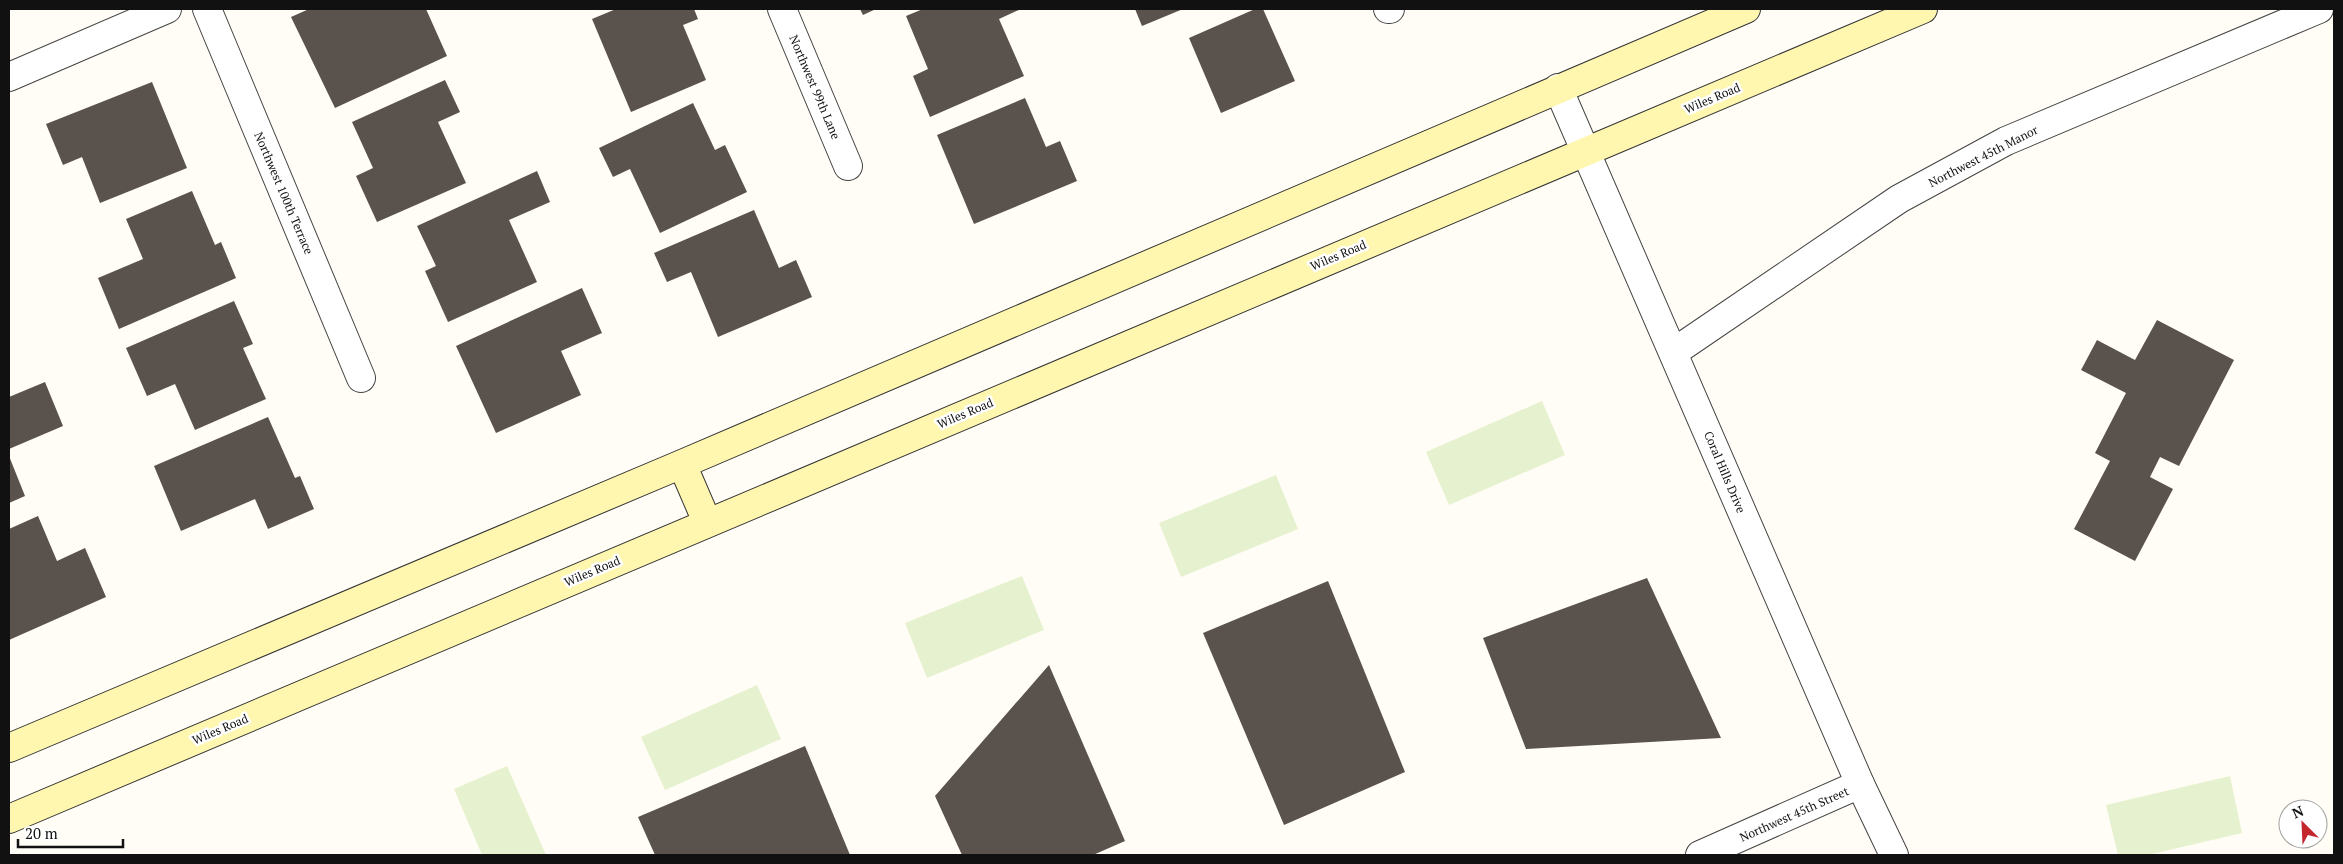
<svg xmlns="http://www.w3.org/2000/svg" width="2343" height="864" viewBox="0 0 2343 864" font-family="'PT Serif',serif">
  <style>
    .pitch { fill: #e6f2cf }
    .building { fill: #5a524d }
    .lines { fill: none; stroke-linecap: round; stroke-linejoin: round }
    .minor-casing { stroke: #444; stroke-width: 30 }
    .tertiary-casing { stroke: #444; stroke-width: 30 }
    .secondary-casing { stroke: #333; stroke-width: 30 }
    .minor { stroke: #fff; stroke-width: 28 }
    .tertiary { stroke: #fff; stroke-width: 28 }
    .secondary { stroke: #fff6b0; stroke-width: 28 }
    .labels { text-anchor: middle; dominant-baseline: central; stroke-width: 5; stroke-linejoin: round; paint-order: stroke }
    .street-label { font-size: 12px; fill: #111; stroke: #fff }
  </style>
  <rect width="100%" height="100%" fill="#fffdf5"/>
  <path class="pitch" d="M1542 401 1565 455 1449 505 1426 452Z
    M1276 475 1298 529 1181 577 1159 523Z
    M1022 576 1044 630 927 678 905 623Z
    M757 685 781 739 665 790 641 737Z
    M507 766 546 855H482L454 789Z
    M2230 776 2242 833 2148 855H2118L2106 805Z"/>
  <path class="building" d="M309 9H426L447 56 335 108 291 17Z
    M616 9H694L698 19 683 25 706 80 631 112 592 19Z
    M860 9H876L863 15Z
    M923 9H1021L999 19 1024 76 930 117 913 76 928 69 906 16Z
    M1135 9H1183L1142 26Z
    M1255 9H1263L1295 81 1221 113 1189 38Z
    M445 80 460 112 438 122 466 183 377 222 356 176 373 168 352 122Z
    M152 82 187 168 100 203 82 157 63 165 46 124Z
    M1025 98 1046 147 1060 141 1077 181 974 224 937 135Z
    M693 103 715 150 725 145 747 192 660 233 630 169 613 177 599 148Z
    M537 171 550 202 509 220 537 282 448 322 425 271 436 266 417 226Z
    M192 191 215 245 221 242 236 278 119 329 98 278 143 259 126 219Z
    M754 210 779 268 796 260 812 297 718 337 691 272 667 282 654 253Z
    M582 288 602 333 561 351 581 395 496 433 456 346Z
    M234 301 253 344 243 348 266 399 195 430 175 384 147 396 126 348Z
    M2157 320 2234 360 2179 466 2160 457 2150 477 2173 489 2135 561 2074 529 2110 461 2095 453 2126 393 2081 370 2097 340 2135 360Z
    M45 382 63 426 9 449V397Z
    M268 417 295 478 300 476 314 509 268 529 255 499 181 531 154 466Z
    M9 456 25 496 9 503Z
    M38 516 57 561 85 548 106 597 9 640V529Z
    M1647 578 1721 738 1526 749 1483 638Z
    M1328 581 1405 772 1284 825 1203 633Z
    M1049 665 1125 841 1093 855H962L935 796Z
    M805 746 850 855H655L638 817Z"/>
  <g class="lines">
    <g class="minor-casing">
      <path id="minor" d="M207 9 361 378
        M782 9 848 166
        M1388 9H1390
        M9 77 167 9
        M1674 352 1899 199 2006 141 2319 9
        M1700 855 1860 784"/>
    </g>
    <g class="tertiary-casing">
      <path id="tertiary" d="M1558 88 1860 784 1894 855"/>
    </g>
    <g class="secondary-casing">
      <path id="secondary" d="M682 464 707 522
        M9 748 682 464 1746 9
        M9 819 1923 9"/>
    </g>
    <use href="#minor" class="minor"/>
    <use href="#tertiary" class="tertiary"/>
    <use href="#secondary" class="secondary"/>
  </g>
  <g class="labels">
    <g class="street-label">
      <text transform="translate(815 87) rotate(67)">Northwest 99th Lane</text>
      <text transform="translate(1712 98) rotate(-23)">Wiles Road</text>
      <text transform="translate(1983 156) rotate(-27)">Northwest 45th Manor</text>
      <text transform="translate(284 193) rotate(67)">Northwest 100th Terrace</text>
      <text transform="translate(1338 255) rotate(-23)">Wiles Road</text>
      <text transform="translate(965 413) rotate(-23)">Wiles Road</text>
      <text transform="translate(1725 472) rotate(67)">Coral Hills Drive</text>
      <text transform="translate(592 571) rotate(-23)">Wiles Road</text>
      <text transform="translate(220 729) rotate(-23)">Wiles Road</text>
      <text transform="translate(1794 814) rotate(-24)">Northwest 45th Street</text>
    </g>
  </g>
  <rect width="2343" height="864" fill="none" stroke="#111111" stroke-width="20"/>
  <g transform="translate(2303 824) rotate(336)"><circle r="24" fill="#ffffff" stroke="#a0a0a0"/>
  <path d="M0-4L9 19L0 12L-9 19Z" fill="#c4262e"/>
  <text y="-8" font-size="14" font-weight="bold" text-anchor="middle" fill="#111111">N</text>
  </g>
  <path d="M18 839v8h105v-8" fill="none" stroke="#111111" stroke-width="2.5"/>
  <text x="25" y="839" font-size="15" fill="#111111" stroke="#ffffff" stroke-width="4" paint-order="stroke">20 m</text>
</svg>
